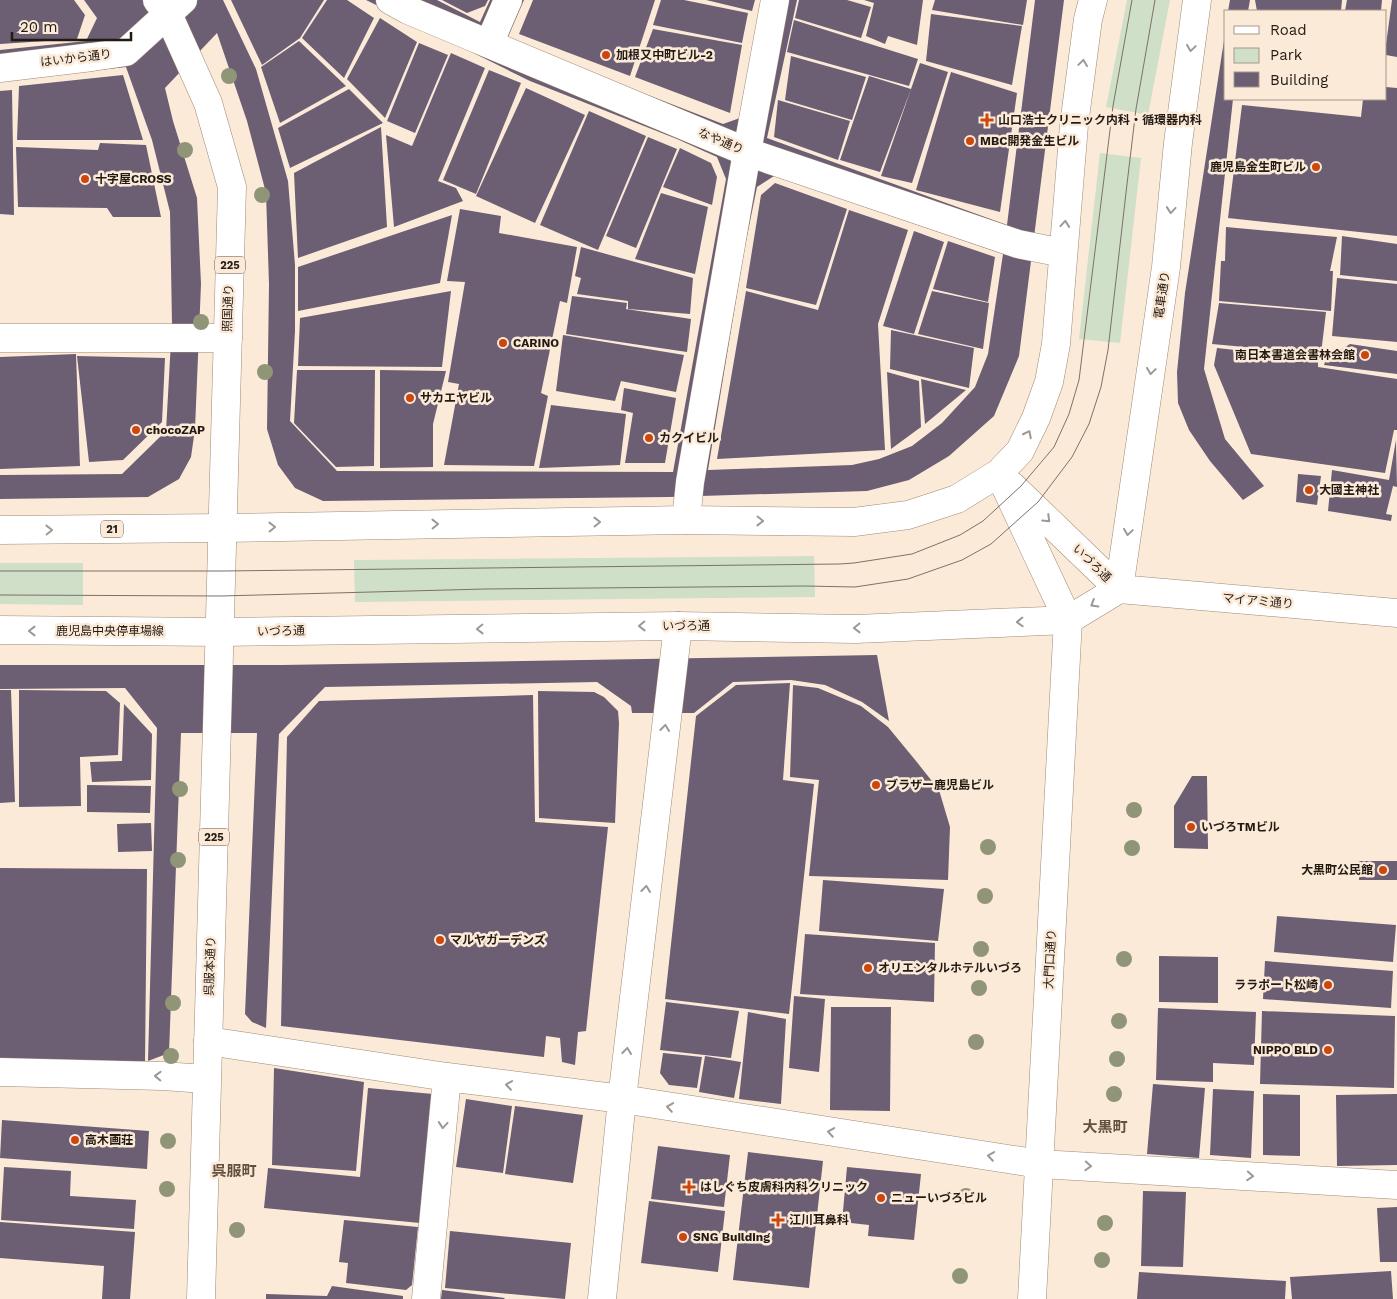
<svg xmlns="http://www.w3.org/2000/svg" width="1397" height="1299" viewBox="0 0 1397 1299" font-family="'Work Sans','Noto Sans JP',sans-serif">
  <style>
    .green { fill: #cfdfc8 }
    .building { fill: #6c5e73; fill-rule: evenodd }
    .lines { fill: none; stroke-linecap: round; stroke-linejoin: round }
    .pedestrian-casing { stroke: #9e8a76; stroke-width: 29 }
    .minor-casing { stroke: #9e8a76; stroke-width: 29 }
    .tertiary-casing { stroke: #9e8a76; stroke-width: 29 }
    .primary-casing { stroke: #9e8a76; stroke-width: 29 }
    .trunk-casing { stroke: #9e8a76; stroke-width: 29 }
    .pedestrian { stroke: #fff; stroke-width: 28 }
    .minor { stroke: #fff; stroke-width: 28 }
    .tertiary { stroke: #fff; stroke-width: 28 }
    .primary { stroke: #fff; stroke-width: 28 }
    .trunk { stroke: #fff; stroke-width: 28 }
    .tram { stroke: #7d7166; stroke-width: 1 }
    .tree { fill: #909577 }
    .oneway { stroke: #9c9895 }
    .poi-dot { fill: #cd460e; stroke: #fcead9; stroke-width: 2 }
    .labels { text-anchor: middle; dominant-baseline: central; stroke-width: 5; stroke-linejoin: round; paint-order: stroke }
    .shield { fill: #fcead9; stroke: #64594e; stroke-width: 1 }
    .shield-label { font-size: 11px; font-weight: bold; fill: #231b13 }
    .poi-label { font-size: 12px; font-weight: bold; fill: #231b13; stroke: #fcead9; text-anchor: start }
    .street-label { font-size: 12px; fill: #231b13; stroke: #fcead9 }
    .quarter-label { font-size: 15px; font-weight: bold; fill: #63503e; stroke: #fcead9 }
  </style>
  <rect width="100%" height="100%" fill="#fcead9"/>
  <path class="green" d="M1127 0H1170L1148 115 1106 107Z
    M1100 153 1141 158 1120 343 1079 339Z
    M814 556 815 597 355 602 354 560Z
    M0 563H83V605L0 604Z"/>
  <path class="building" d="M0 0H74L85 15 77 39 0 44Z
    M84 0H223L256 69 288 181 295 265V331L290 421 337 471 673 472 726 179 717 157 677 139 530 81 366 0H437L480 22 490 0H524L508 37 522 44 617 83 723 124 740 118 762 0H797L767 138 1007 225 1035 0H1064L1019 356 994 416 949 456 909 480 867 491 669 497 323 501 295 488 278 465 267 429 269 284 266 193 247 121 217 33 165 88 173 121 197 198 201 284 195 429 191 457 179 479 148 497 0 499V475L122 474 166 431 172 323 170 212 152 140 126 67 0 81V50L86 41 97 18ZM774 176 1003 254 988 354 975 387 942 423 912 446 879 459 852 465 708 470 744 251 757 187Z
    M231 0H324L300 38 262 65Z
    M327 0H347L374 18 344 78 302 38Z
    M442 0H488L485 6 467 13Z
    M533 0H655L630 76 519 34Z
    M661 0H684L748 13 742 43 653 25Z
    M706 0H755L752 11Z
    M799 0H847L871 7 861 38 795 18Z
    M864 0H923L917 45 888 36 885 44 866 36 874 3Z
    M935 0H1027L1023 25 932 10Z
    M1230 0H1250L1248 11H1228Z
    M1255 0H1342L1341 11H1257Z
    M1347 0H1382L1381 11H1345Z
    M1392 0H1397V57L1386 55V45Z
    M931 14 1022 26 1012 85 926 61Z
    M380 18 417 42 385 118 347 79Z
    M794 20 918 59 909 86 787 52Z
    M653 29 742 45 730 113 635 77Z
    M1225 34H1226V99H1233L1204 369 1225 439 1264 486 1243 500 1210 461 1189 430 1178 403 1177 372 1185 293Z
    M299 41 346 86 280 123 261 67Z
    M419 43 448 55 415 133 387 121Z
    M451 53 485 68 438 181 456 188 463 201 394 227 386 135 412 146Z
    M791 56 866 77 852 120 785 100Z
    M920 63 948 72 912 183 881 176Z
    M489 70 521 83 476 194 443 180Z
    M951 72 1017 93 1000 212 916 190Z
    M123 75 143 140H17L19 86Z
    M869 76 911 89 880 172 840 160Z
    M1386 87 1397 88V236L1228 218 1242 105 1361 117 1363 99H1386Z
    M526 88 585 115 535 223 476 196Z
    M349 89 383 123 290 168 278 128Z
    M12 90 14 215 0 214V91Z
    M778 100 850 121 838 160 774 137Z
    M589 111 646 136 598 250 540 225Z
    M381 127 387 227 298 258 294 173Z
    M648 137 677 149 636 248 606 236Z
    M100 143 146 145 161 217H113L107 208 18 207 16 147 98 150Z
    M680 148 711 163 717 177 712 205 663 187Z
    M775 183 847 209 816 305 746 288 761 195Z
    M661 193 708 207 695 274 635 259Z
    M460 209 501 216 499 233 577 247 567 303 560 301 541 393 548 396 534 466 444 465 459 384 448 382 465 282 447 281Z
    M849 210 908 230 878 324 885 450 717 459 746 291 818 310Z
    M452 215 440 283 298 311V267Z
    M1226 227 1337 237 1330 271H1333L1331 311 1219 301 1221 261H1225Z
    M914 231 944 242 914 334 883 326Z
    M1342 236 1397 244V281L1340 275Z
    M948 241 995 257 988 302 933 289Z
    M581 247 693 278 690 314 628 309V301L577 294 581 278 575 276Z
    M1337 278 1397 284V342L1332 336Z
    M451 291 442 367 298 366 300 318Z
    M932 291 989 303 983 349 918 334Z
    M572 296 627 303 626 309 691 319 687 352 566 334Z
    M1219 303 1326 312 1321 354 1212 344Z
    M891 330 974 348 969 388 890 369Z
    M563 335 684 355 676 392 621 381 615 401 556 391Z
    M1350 344 1397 351V374L1324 365 1326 359Z
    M1217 348 1318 359V367L1397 379V430H1394L1385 473 1251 454 1214 365Z
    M76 354 80 466 0 469V357Z
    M77 356 165 358 162 422 123 460 89 462Z
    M297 370H375L374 466 336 467 294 423Z
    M380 370 446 371 433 424V467L380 468Z
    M887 372 919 381 921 427 891 449Z
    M921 379 966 390 925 424Z
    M624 388 676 398 665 463H625L633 413 621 410Z
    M551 405 626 414 620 465 539 468Z
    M1396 440 1397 487 1393 486 1386 514 1392 515 1391 521 1328 511 1332 470 1389 480Z
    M1298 474 1321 476 1317 505 1296 502Z
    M877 655 889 721 862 702 825 685 791 680 733 682 694 713H632L631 706 597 682 325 687 279 734 266 1028 252 1022 245 1014 257 733H181L169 1053 148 1061 157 728 125 688 0 689V665H282Z
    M790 683 783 780 814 784 789 1014 665 999 696 716 736 685Z
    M793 685 818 688 861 706 888 727 916 761 939 790 950 827 948 880 809 876 819 780 790 777Z
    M0 690H11L15 802 0 803Z
    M19 690 106 691 120 703 118 755 80 757 81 806 19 807Z
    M538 691 594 692 604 697 618 711 619 723 615 823 539 818Z
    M533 695 535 822 608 827 586 1031 578 1032 575 1065 562 1062 560 1038 546 1036 544 1057 281 1026 287 737 319 701Z
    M124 704 152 734 151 780 92 782 90 762 122 761Z
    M1192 776H1207L1208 849 1174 848V806Z
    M87 785 151 786 150 813 87 812Z
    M151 823 152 851 118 852 117 824Z
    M1359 861H1397V880H1359Z
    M0 868 147 869 145 1064 0 1063Z
    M823 880 944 889 938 941 819 931Z
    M1277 916 1396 925 1393 962 1274 952Z
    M805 934 935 943 934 1002 800 994Z
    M1159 956 1218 957V1003L1159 1002Z
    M1265 961 1393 971 1391 1008 1263 999Z
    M794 996 825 999 819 1072 789 1068Z
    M666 1002 739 1011 731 1058 660 1050Z
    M831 1007H891L890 1111 830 1110Z
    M1158 1008 1256 1012 1254 1065 1213 1063V1082L1156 1080Z
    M1262 1011 1395 1016 1394 1088 1260 1084Z
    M748 1012 786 1019 781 1104 739 1099Z
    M663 1053 702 1057 697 1088 669 1085 660 1073Z
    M705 1056 741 1062 734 1098 699 1092Z
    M274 1068 364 1082 356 1171 272 1165Z
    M1153 1084 1205 1088 1199 1158 1147 1154Z
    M368 1088 433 1094 420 1223 264 1208 268 1168 360 1177Z
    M1213 1089 1254 1091 1251 1158 1210 1155Z
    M1263 1094 1300 1095V1156L1263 1155Z
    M1397 1094V1165L1337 1166 1336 1095Z
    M466 1099 512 1106 503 1173 456 1167Z
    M515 1106 583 1115 573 1183 505 1174Z
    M2 1120 149 1131 147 1169 0 1158Z
    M658 1146 730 1155 724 1207 651 1199Z
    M748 1152 823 1161 809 1288 733 1280Z
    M4 1167 71 1171 70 1196 136 1200 134 1229 1 1220Z
    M847 1167 921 1174 914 1240 868 1236 869 1225 842 1222Z
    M1143 1191 1186 1192 1183 1267 1141 1266Z
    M649 1201 725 1211 718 1272 641 1263Z
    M1397 1207V1262H1380L1377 1208Z
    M344 1220 418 1227 412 1285 406 1290 346 1283 348 1263 339 1262Z
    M0 1222 135 1232 130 1299H102L104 1266 0 1258Z
    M450 1231 571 1243 565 1299 445 1288Z
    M1391 1271 1393 1299H1292L1290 1277Z
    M1139 1272 1286 1281 1285 1299H1137Z
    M332 1286 403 1296V1299H266V1294L327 1296Z
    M442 1290 505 1298 504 1299H441Z"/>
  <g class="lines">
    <g class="pedestrian-casing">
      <path id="pedestrian" d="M390 0 408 10 489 44 747 152 1018 244 1063 253
        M489 44 508 0
        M0 68 92 57 126 52 183 0
        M686 520 690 482 747 152 775 0"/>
    </g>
    <g class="minor-casing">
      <path id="minor" d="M0 338H228
        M208 1041 447 1077 622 1099 1040 1164 1397 1185
        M0 1072 162 1076 206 1079
        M426 1299 447 1077
        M602 1299 622 1099 678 626"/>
    </g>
    <g class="tertiary-casing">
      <path id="tertiary" d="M999 473 1068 620 1032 1299
        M1012 486 1119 589
        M223 528 686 520 854 522 908 515 957 499 999 473 1020 451 1036 418 1049 382 1056 344 1074 125 1088 19 1093 0
        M1119 589 1166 267 1178 143 1197 0
        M1119 589 1397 613
        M220 632 678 626 856 629 1068 620 1119 589"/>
    </g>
    <g class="primary-casing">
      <path id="primary" d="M0 530 223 528
        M0 630 220 632"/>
    </g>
    <g class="trunk-casing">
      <path id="trunk" d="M157 0 168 14 208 103 232 187 201 1299"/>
    </g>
    <use href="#pedestrian" class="pedestrian"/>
    <use href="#minor" class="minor"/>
    <use href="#tertiary" class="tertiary"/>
    <use href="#primary" class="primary"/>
    <use href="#trunk" class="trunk"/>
    <path class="tram" d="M0 571H222L840 564 854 563 912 554 960 535 983 521 1021 486 1054 447 1069 414 1079 380 1113 106 1132 0
      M0 595 221 596 485 589 805 586 855 587 908 579 962 560 991 544 1038 502 1072 457 1089 424 1101 387 1108 350 1127 184 1136 109 1155 0"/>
  </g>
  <g class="tree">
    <circle cx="229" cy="76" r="8"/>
    <circle cx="185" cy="150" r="8"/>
    <circle cx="262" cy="195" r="8"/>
    <circle cx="201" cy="322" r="8"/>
    <circle cx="265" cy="372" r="8"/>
    <circle cx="180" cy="789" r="8"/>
    <circle cx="1134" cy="810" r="8"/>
    <circle cx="988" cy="847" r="8"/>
    <circle cx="1132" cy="848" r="8"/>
    <circle cx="178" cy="860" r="8"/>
    <circle cx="985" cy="896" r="8"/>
    <circle cx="981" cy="949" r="8"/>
    <circle cx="1124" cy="959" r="8"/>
    <circle cx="979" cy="988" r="8"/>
    <circle cx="173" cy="1003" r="8"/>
    <circle cx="1119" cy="1021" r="8"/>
    <circle cx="976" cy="1042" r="8"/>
    <circle cx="171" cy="1056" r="8"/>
    <circle cx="1117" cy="1059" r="8"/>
    <circle cx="1114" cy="1094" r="8"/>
    <circle cx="168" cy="1141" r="8"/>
    <circle cx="167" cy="1189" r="8"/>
    <circle cx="966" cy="1196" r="8"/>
    <circle cx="1105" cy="1223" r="8"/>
    <circle cx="237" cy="1230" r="8"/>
    <circle cx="1102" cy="1260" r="8"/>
    <circle cx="960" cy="1276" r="8"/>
  </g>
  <defs><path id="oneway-chevron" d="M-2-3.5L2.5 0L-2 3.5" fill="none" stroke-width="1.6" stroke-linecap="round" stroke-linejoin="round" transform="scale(1.25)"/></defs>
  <g class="oneway">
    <use href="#oneway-chevron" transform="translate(1191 48) rotate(98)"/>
    <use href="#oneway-chevron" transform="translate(1083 63) rotate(-82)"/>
    <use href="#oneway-chevron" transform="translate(1171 210) rotate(95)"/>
    <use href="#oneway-chevron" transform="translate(1065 224) rotate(-85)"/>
    <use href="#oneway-chevron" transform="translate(1151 371) rotate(98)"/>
    <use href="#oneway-chevron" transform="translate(1028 434) rotate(-63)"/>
    <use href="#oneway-chevron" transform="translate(1047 519) rotate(44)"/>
    <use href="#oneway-chevron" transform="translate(760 521) rotate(1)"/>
    <use href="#oneway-chevron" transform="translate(597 522) rotate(-1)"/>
    <use href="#oneway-chevron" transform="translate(435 524) rotate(-1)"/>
    <use href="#oneway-chevron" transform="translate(272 527) rotate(-1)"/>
    <use href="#oneway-chevron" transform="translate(49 530) rotate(-1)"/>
    <use href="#oneway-chevron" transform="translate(1128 532) rotate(98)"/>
    <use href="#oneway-chevron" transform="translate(1094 604) rotate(149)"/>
    <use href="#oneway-chevron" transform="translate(1020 622) rotate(178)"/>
    <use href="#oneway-chevron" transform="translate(642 626) rotate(179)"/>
    <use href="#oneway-chevron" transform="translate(857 628) rotate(179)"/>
    <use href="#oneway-chevron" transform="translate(480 629) rotate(179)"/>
    <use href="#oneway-chevron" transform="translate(32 631) rotate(-180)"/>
    <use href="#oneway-chevron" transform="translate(665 728) rotate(-83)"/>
    <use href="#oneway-chevron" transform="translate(646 889) rotate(-83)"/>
    <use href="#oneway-chevron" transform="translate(627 1051) rotate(-83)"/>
    <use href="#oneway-chevron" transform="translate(158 1076) rotate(-178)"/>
    <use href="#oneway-chevron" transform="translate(509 1085) rotate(-172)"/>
    <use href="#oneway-chevron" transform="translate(670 1107) rotate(-171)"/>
    <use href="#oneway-chevron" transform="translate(443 1125) rotate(95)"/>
    <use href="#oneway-chevron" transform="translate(831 1132) rotate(-171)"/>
    <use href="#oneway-chevron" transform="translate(991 1156) rotate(-172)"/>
    <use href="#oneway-chevron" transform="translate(1088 1166) rotate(3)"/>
    <use href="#oneway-chevron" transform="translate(1250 1176) rotate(4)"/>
  </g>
  <g class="poi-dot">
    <circle cx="606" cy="55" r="5"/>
    <path d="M984.5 112.5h5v5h5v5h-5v5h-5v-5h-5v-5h5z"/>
    <circle cx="970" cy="141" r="5"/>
    <circle cx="1316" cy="167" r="5"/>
    <circle cx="85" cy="179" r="5"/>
    <circle cx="503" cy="343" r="5"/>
    <circle cx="1365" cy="355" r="5"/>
    <circle cx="410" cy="398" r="5"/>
    <circle cx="136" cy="430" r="5"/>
    <circle cx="649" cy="438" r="5"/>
    <circle cx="1309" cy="490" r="5"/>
    <circle cx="876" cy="785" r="5"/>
    <circle cx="1191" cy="827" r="5"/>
    <circle cx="1383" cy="870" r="5"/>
    <circle cx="440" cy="940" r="5"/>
    <circle cx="868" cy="968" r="5"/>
    <circle cx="1328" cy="985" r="5"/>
    <circle cx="1328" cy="1050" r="5"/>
    <circle cx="75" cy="1140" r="5"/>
    <path d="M686.5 1179.5h5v5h5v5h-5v5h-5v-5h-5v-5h5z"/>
    <circle cx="881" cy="1198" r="5"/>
    <path d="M775.5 1212.5h5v5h5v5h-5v5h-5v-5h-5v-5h5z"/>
    <circle cx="683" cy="1237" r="5"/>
  </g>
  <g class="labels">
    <g class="shield">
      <rect x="215" y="256.5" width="30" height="17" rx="4"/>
      <rect x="101" y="520.5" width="22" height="17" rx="4"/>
      <rect x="199" y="828.5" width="30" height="17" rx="4"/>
    </g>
    <g class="shield-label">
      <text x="230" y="265">225</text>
      <text x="112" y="529">21</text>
      <text x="214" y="837">225</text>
    </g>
    <g class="poi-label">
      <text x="616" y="55">加根又中町ビル-2</text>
      <text x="998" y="120">山口浩士クリニック内科・循環器内科</text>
      <text x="980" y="141">MBC開発金生ビル</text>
      <text x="1306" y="167" text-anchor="end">鹿児島金生町ビル</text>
      <text x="95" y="179">十字屋CROSS</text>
      <text x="513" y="343">CARINO</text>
      <text x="1355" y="355" text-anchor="end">南日本書道会書林会館</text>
      <text x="420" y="398">サカエヤビル</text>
      <text x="146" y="430">chocoZAP</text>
      <text x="659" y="438">カクイビル</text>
      <text x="1319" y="490">大國主神社</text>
      <text x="886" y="785">ブラザー鹿児島ビル</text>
      <text x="1201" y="827">いづろTMビル</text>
      <text x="1373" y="870" text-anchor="end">大黒町公民館</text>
      <text x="450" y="940">マルヤガーデンズ</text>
      <text x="878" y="968">オリエンタルホテルいづろ</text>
      <text x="1318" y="985" text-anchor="end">ララポート松崎</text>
      <text x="1318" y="1050" text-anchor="end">NIPPO BLD</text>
      <text x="85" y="1140">高木画荘</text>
      <text x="700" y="1187">はしぐち皮膚科内科クリニック</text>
      <text x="891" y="1198">ニューいづろビル</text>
      <text x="789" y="1220">江川耳鼻科</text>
      <text x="693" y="1237">SNG Building</text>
    </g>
    <g class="street-label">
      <text transform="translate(76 58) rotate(-7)">はいから通り</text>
      <text transform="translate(721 141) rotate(23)">なや通り</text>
      <text transform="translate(1162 295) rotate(-82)">電車通り</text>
      <text transform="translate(228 308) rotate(-88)">照国通り</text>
      <text transform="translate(1092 563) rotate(44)">いづろ通</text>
      <text transform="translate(1258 601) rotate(5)">マイアミ通り</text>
      <text x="686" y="626">いづろ通</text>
      <text x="110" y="631">鹿児島中央停車場線</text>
      <text transform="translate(281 631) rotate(-1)">いづろ通</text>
      <text transform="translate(1050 959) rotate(-87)">大門口通り</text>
      <text transform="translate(210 966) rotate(-88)">呉服本通り</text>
    </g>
    <g class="quarter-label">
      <text x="1105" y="1127">大黒町</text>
      <text x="234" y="1171">呉服町</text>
    </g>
  </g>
  <rect x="1224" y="10" width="162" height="90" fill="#fcead9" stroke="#a5978a"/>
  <rect x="1234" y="26" width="25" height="8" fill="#ffffff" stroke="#a5978a"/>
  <text x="1270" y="35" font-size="15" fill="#231b13">Road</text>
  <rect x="1234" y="48" width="25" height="15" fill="#cfdfc8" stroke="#a5978a"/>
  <text x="1270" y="60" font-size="15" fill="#231b13">Park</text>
  <rect x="1234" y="72" width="25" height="15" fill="#6c5e73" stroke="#a5978a"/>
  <text x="1270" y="85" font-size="15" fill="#231b13">Building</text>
  <path d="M12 32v8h119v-8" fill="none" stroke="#231b13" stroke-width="2.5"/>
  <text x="20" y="32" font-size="15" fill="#231b13" stroke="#fcead9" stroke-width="4" paint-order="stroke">20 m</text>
</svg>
